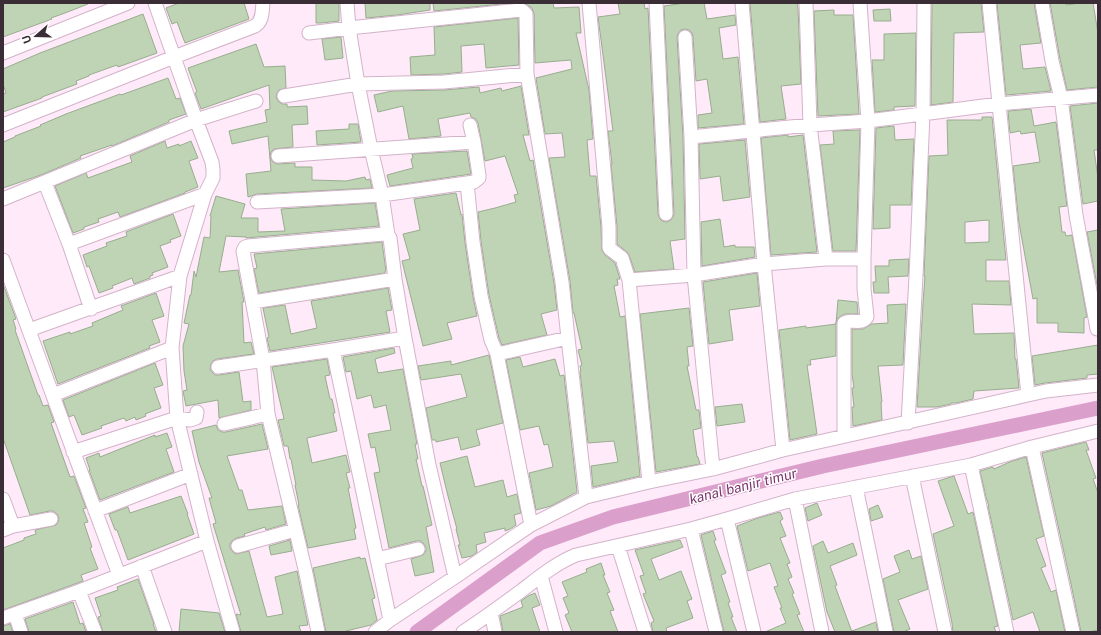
<svg xmlns="http://www.w3.org/2000/svg" width="1101" height="635" viewBox="0 0 1101 635" font-family="'Public Sans',sans-serif">
  <style>
    .lines { fill: none; stroke-linecap: round; stroke-linejoin: round }
    .canal { stroke: #db9fcb; stroke-width: 15 }
    .building { fill: #bfd4b5; stroke: #98ad8f; fill-rule: evenodd }
    .minor-casing { stroke: #d3b3ca; stroke-width: 15 }
    .minor { stroke: #fff; stroke-width: 13 }
    .labels { text-anchor: middle; dominant-baseline: central; stroke-width: 3; stroke-linejoin: round; paint-order: stroke }
    .water-label { font-size: 14px; font-style: italic; fill: #7e376f; stroke: #fefefe }
  </style>
  <rect width="100%" height="100%" fill="#ffeaf9"/>
  <g class="lines">
    <path class="canal" d="M417 632 540 543 613 517 823 466 1098 408"/>
  </g>
  <path class="building" d="M3 3H87L88 4 65 13 51 18 52 19 3 37Z
    M179 3H244L249 19 185 43 177 22 172 24 166 8Z
    M316 3H339V21L321 23H316Z
    M365 3H430V10L397 15 366 18Z
    M433 3H511L434 11Z
    M524 3H553L554 8 579 7 581 33H576L589 90 593 139 587 140 590 176H596L601 227 602 250 605 255 615 263 620 279H617L618 285 614 286 620 317 625 316 640 476 593 487 591 466 618 462 614 441 588 443 580 371H581L580 366 582 365 578 350 582 349 574 313H573L570 281 549 158 565 157 562 133 545 134 536 78 572 69 571 60 535 63 534 14 532 8Z
    M618 3H644L645 9 648 8 658 214 660 219 662 221 666 222 671 220 673 217 674 214 664 6 685 3H704L707 19 735 15 736 25 719 28 723 59 738 57 744 124 698 128V115L712 113 707 79 696 81 693 37 692 33 689 30 685 29 681 30 678 34 677 37 683 137 685 239 670 241 674 269 635 272 629 255 627 252 617 244V226L611 164H612L608 131H613L598 17 620 14Z
    M750 3H797L798 8 801 84 781 86 786 119 760 122Z
    M932 3H981L984 32 954 33 953 102 931 105Z
    M997 3H1034L1041 43 1020 45 1023 69 1045 67 1051 91 1006 95Z
    M1050 3H1066V5L1080 3H1093L1098 33V87L1067 90 1060 59Z
    M890 9 891 21H874L873 10Z
    M834 10V15H853L859 114 818 116 814 11Z
    M143 14 157 53 118 67 117 65 89 75V76L76 81 77 84 42 97V98L3 112V94L6 93 3 84V69L40 53Z
    M518 18 519 65 486 68 484 44 461 46 462 72 444 74 411 75 410 57 435 55 434 27Z
    M916 33 915 106 894 107V110L875 112 872 60H884V34Z
    M341 37 343 58 325 60 322 39Z
    M256 44 264 67 285 66 286 88 279 90 277 93 276 97 278 101 282 104H287V107L307 106 308 124 292 125 293 147 274 149 271 152 270 156 272 161 275 163 278 164 295 163V167H312V180L346 181 365 177 366 180 370 179 372 188 257 194 248 197 246 174 271 171 268 136 232 144 229 131 267 122 265 110 270 109 269 85 201 109 195 93 197 92 188 68Z
    M168 78 176 99 180 98 186 114 169 120V122L112 146V145L80 156 81 158 41 175 3 188V142L15 137V136L41 126 40 125 66 114 120 94 121 95Z
    M521 86 529 135H523L530 161 533 160 554 283 557 310 541 314 547 335 502 345 499 338 489 295 481 241 478 212 495 208 516 202 514 195 518 194 505 156 485 161 478 123 476 119 471 117 470 113 438 119 441 136 409 139 403 106 378 112 374 95 392 91 444 90 479 87 480 93 501 88 502 91Z
    M1098 103V150H1094L1098 178V201L1083 204 1070 106Z
    M1031 109 1034 126 1056 122 1067 206 1059 207 1062 232H1065L1066 236 1072 235 1087 317 1084 318V333L1058 332V323H1037V298L1033 299 1019 223 1013 166 1040 162 1035 132 1021 134 1020 131 1010 133 1008 111Z
    M982 117H992L1006 260H986V281H1009L1011 305 972 304 974 334 1014 333 1015 359H1016L1019 388 974 391 973 399 956 403H951V404L937 407H917L923 303 925 276H924L929 156 948 155 947 120H982ZM989 220V242L965 243V222Z
    M349 124H358L361 142 317 145 316 131 349 129Z
    M894 126 895 140 914 139 911 205H890V228L873 229 876 128Z
    M860 130 856 251H833L820 145 834 144 833 131Z
    M788 135V137L803 135 817 252 771 255 761 138Z
    M745 140 750 197 723 201 720 176 700 179 699 144Z
    M165 141 167 148 179 144V146L191 141 198 158 189 161 198 187 185 192V193L120 217 118 212 98 219 99 222 84 227V229L73 233 55 186 86 173 88 178 132 162 130 156Z
    M467 151 471 174 390 186 387 175 413 168 411 159 413 158 412 154Z
    M456 193 461 215 462 214 465 243 473 297 477 316 447 323 452 339 423 346 402 261 410 259 403 234 420 230 414 199Z
    M216 196 245 204 241 218H258V232L285 231 281 209 375 203 379 226 246 238V237L226 236 219 272 238 270 244 302H242L244 343 251 342 254 354 217 359 213 361 211 364 210 369 212 372 215 375H219L239 372 243 402 251 401V410L219 418 218 400 186 406 183 391 187 390 184 371 183 346 189 324 184 323 190 295H191L194 271 196 277 204 237 210 238 211 216H210Z
    M173 214 181 236 170 240 171 242 160 246 168 267 152 273 153 275 150 276V278L134 284 132 278 112 286 113 288 99 293 89 266 87 267 83 255 107 246 106 243 127 236 126 232Z
    M720 219 724 247 735 245V247H754L755 257 702 266 701 222Z
    M1098 230V290L1087 232Z
    M382 242 386 271H385V273L259 293 254 269 257 268 254 254Z
    M909 259 908 276 888 277 889 293H874L873 282H876L875 266H889V260Z
    M757 273 760 306 729 310 733 340 709 344 703 282Z
    M3 284 16 319 13 320 16 329 15 330 38 395H39L43 406 48 405 54 422 51 423 70 477 74 476 86 508 83 509 88 522 84 523 92 547 90 548 98 569 81 575 83 581 3 610V548L24 540V538L36 534 35 530 56 525 58 522 59 518 57 514 53 511H50L30 515 3 438Z
    M388 288 392 310 386 311 390 332 270 351 267 338 269 337 263 308 285 305 291 334 317 328 311 301Z
    M156 293 164 316 152 320 160 342 149 346 150 348 58 384 43 341 70 332V334L93 326 92 323 123 310 121 306Z
    M838 300 857 302 858 314H845L841 316 837 319 836 323V356L810 360 811 365H807L817 434 790 440 779 330 806 326V328L836 324Z
    M906 304 903 365 878 366 882 402H881L882 420 853 426 852 407H854L852 388H854L852 374V329H863L872 324 888 323 887 305Z
    M689 308 693 346 687 347 689 366H687L696 410H699L701 428 693 430 697 457H698L700 464 656 472 640 314Z
    M1098 345V374L1087 375V378L1045 383 1035 385 1032 356Z
    M394 348 395 353 375 359 378 373 403 369 417 444H415L418 459H416L422 486H423L432 525 426 527 434 572 415 576 411 559 423 555 426 551V547L423 543 421 541H416L389 548 374 473 380 472 375 447 371 448 368 434 391 430 386 405 374 408 371 395 357 399 351 371 346 372 343 357Z
    M489 355 503 423 476 430 480 445 461 450 458 437 436 442V440H432L426 408 467 397 461 374 421 380 418 366 451 361V365Z
    M520 357 523 367 555 359 560 376 564 375 577 492 551 506 536 510 529 473 553 467 548 444 544 445 539 426 520 430 506 360Z
    M327 359 330 375 325 376 330 399H332L335 413H333L337 431 307 438V439L312 463 346 455 350 472 346 473 350 488H348L356 528 354 529 356 539 308 548 298 505H299L295 485H296L291 459H290L288 446H284L278 420 284 419 272 367Z
    M155 363 163 385 154 388 161 408 145 414 146 416 136 420 135 417 126 421 124 418 101 426 102 428 82 435 74 415 69 417 63 400Z
    M742 404 745 422 717 426 715 407Z
    M262 424 268 449 227 456 239 490H242L248 510 282 506 286 524 266 530 265 527 244 534 245 536 236 538 232 541 230 544V548L233 552 236 554 249 551 267 617 283 614 275 577 297 571 308 625 299 626 301 632H241L236 614 241 615 213 524 216 523 209 498H212L199 462 192 431 216 425 218 430 222 432H226Z
    M167 433 172 447 166 449 174 472 100 500 89 470H90L86 458 99 453 100 457 155 435V437Z
    M1086 442 1089 450H1086L1096 478 1093 479 1098 493V630L1089 632H1081L1071 584 1042 453Z
    M467 456 475 487 503 480 507 497 517 494 521 513 514 515 516 525 510 529 505 531V528L484 533 486 542 476 545 477 552 472 556 462 558 458 545H460L456 529H457L448 496 440 463Z
    M1026 457 1044 536 1036 539 1046 566 1041 568 1051 592 1056 590 1065 632H1040L1033 612 1013 620 988 506H989L986 497 980 471 993 467 994 469 1012 461Z
    M954 476 968 514 973 512 998 626 994 627 996 632H953L952 623 933 534 954 526 938 481Z
    M181 496 188 514H187L194 534 128 560 117 530H115L109 514 128 507 130 513Z
    M817 503 822 515 808 521 805 508Z
    M878 505 883 517 871 521 869 509Z
    M780 512 783 519 780 521 786 536 780 538 790 563 787 564 792 577 788 579 794 593 792 594 800 614 797 615 804 632H765L786 623 780 608H782L774 587 778 586 770 563 748 571 737 526 758 518Z
    M713 531 716 540 714 541 726 573 721 575 730 602 728 603 733 617H731L737 632H724L701 535Z
    M290 540 292 551 271 555 269 546Z
    M680 540 683 547 651 559 659 580 681 571 692 599 687 601 693 618 666 628 667 632H653L651 623 654 621 643 594 646 593 640 576 644 575 635 550Z
    M823 541 828 553 853 543 857 555 830 566 837 585 835 586 852 632H835L827 612 813 546Z
    M909 550 912 559 921 556 928 589 898 600 910 629 903 632H894L883 579 900 572 894 556Z
    M360 557V559L365 558 375 598 372 599 377 620 371 625 346 631V632H326L313 568Z
    M601 563 605 575H603L610 592 607 593 614 610 610 611 618 632H572L565 615 569 613 563 598 568 596 562 582 587 572 586 569Z
    M138 579 154 624H153L156 632H103L98 617 101 616 95 598 118 590 117 587Z
    M535 593 540 605 532 608 540 632H503L500 616 523 607 521 601 528 596Z
    M73 602 80 624 83 623 86 632H29L25 619Z
    M181 609 219 613 225 632H179Z
    M876 622 878 632H852V631Z
    M10 624 13 632H3V626Z"/>
  <g class="lines">
    <g class="minor-casing">
      <path id="minor" d="M155 3 196 120 212 162 213 170V178L205 194 180 276 172 348 177 418 207 541 233 632
        M347 3 349 28 358 84 371 149 382 195 388 235 390 238 395 279 405 338 429 465 455 577
        M589 3 609 227V247L610 249 622 258 629 280 649 482
        M656 3 666 214
        M742 3 764 264 783 450
        M806 3 810 125 826 259
        M989 3 1028 395
        M1042 3 1052 61 1061 98 1076 215 1097 329
        M309 33 349 28 521 10 524 12 526 14 527 74 562 282 568 338 586 497
        M685 37 691 137 694 275 713 469
        M3 53 128 3
        M284 96 358 84 444 82 527 74
        M3 125 174 57 255 26C263 21 262 11 263 3
        M691 137 810 125 868 121 999 104 1098 95
        M278 156 474 142
        M45 183 69 244 91 309
        M467 183 473 242 481 296 491 340 497 354 531 525
        M3 199 196 120 256 101
        M257 202 382 195 474 182 479 178V175L474 142 470 125
        M69 244 205 194
        M3 260 119 575
        M629 280 694 275 764 264 826 259H864
        M253 302 395 279
        M29 330 180 276
        M333 350 390 620
        M497 354 568 338
        M218 367 333 350 405 338
        M53 395 172 348
        M908 423 916 276 923 114 924 3
        M224 424 268 414
        M844 436V323C851 318 861 326 867 317L864 289V259L868 121 860 3
        M1032 447 1073 632
        M73 452 177 418 190 420 196 418 197 412
        M971 465 1007 632
        M912 476 945 632
        M856 487 886 632
        M3 499 13 526 3 530
        M795 499 822 632
        M95 511 191 474
        M727 519 754 632
        M13 526 51 519
        M691 529 716 632
        M238 546 295 530
        M618 546 645 632
        M377 559 418 549
        M142 566 165 632
        M541 576 556 632
        M79 591 95 632
        M491 613 495 632
        M15 614 21 632
        M3 618 79 591 207 541
        M318 632 305 569 268 414 263 360 243 251 245 247 248 246 384 234 388 235
        M375 632 390 620 455 577 531 525 586 497 649 482 713 469 783 450 1028 395 1046 391 1098 385
        M463 632C483 619 502 605 521 591 538 578 556 563 576 555L691 529 727 519 795 499 971 465 1032 447 1098 431"/>
    </g>
    <use href="#minor" class="minor"/>
  </g>
  <g class="labels">
    <g class="water-label">
      <text transform="translate(743 486) rotate(-14)">kanal banjir timur</text>
    </g>
  </g>
  <rect width="1101" height="635" fill="none" stroke="#3a2d36" stroke-width="8"/>
  <g transform="translate(36 36) rotate(250)" stroke="#fefefe" stroke-width="3" paint-order="stroke">
  <path d="M0-3L7 15L0 10L-7 15Z" fill="#3a2d36"/>
  <text y="-6" font-size="11" font-weight="bold" text-anchor="middle" fill="#3a2d36">U</text>
  </g>
</svg>
